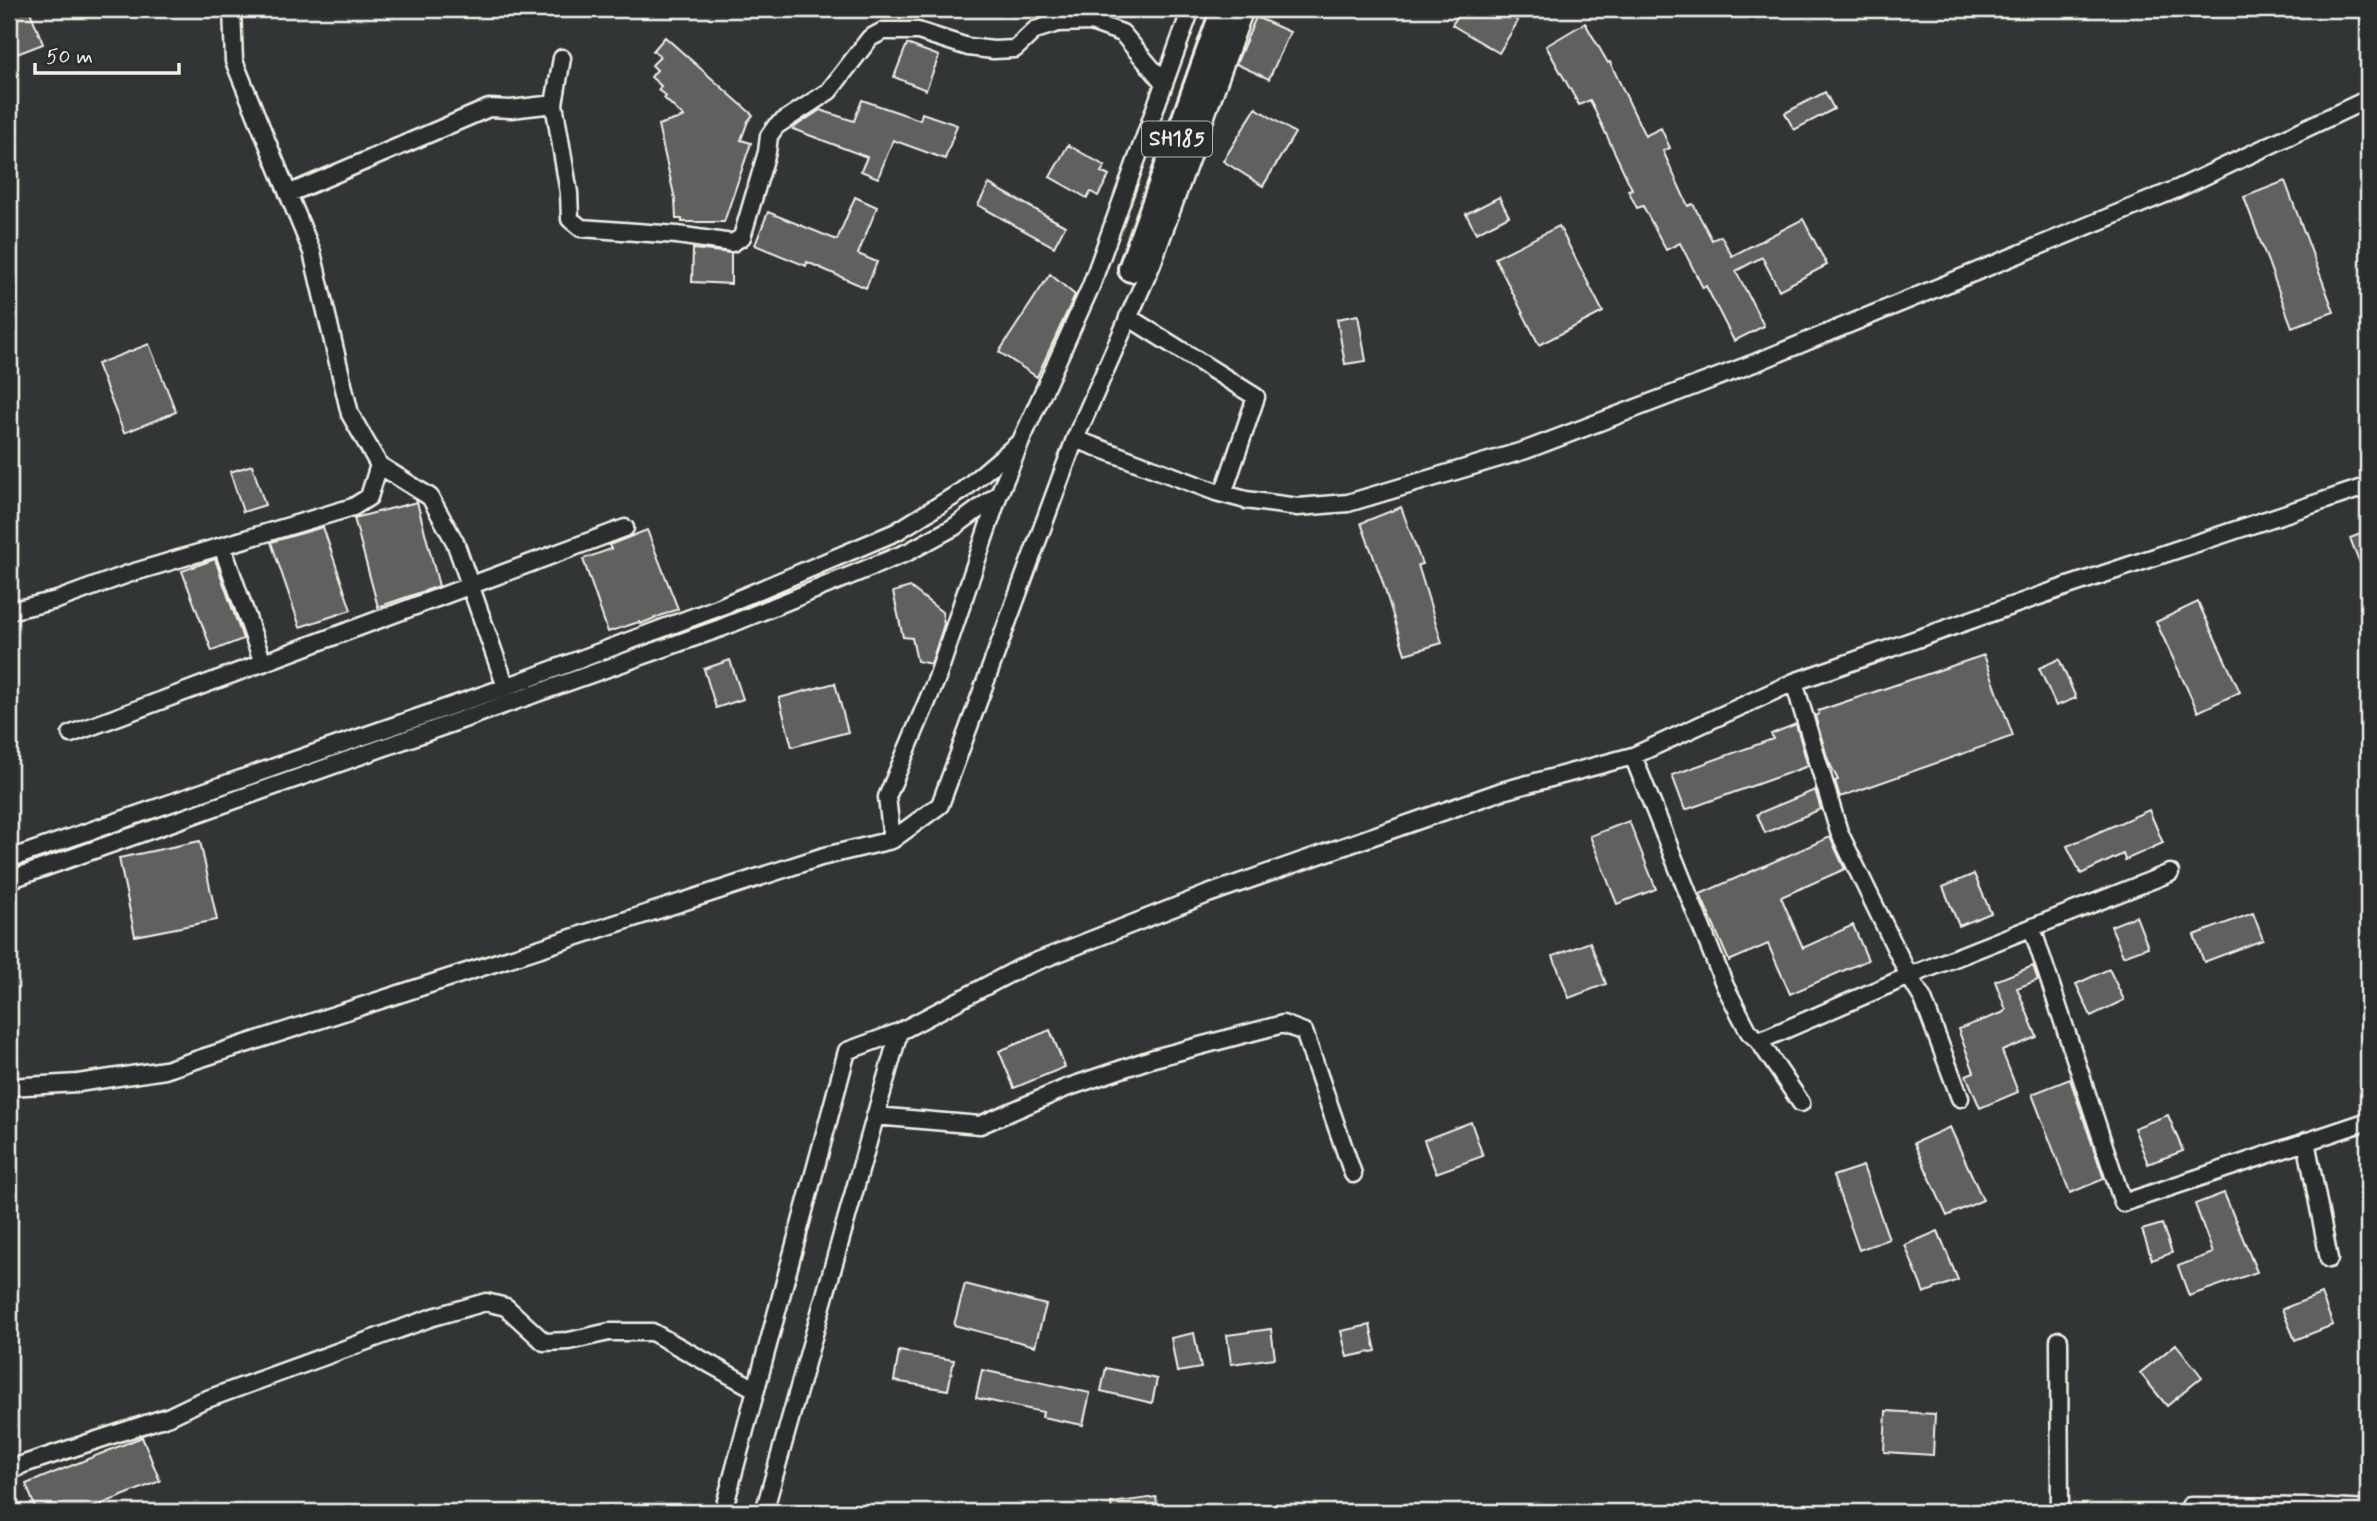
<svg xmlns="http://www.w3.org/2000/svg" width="2377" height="1521" viewBox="0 0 2377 1521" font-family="Mynerve,sans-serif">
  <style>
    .building { fill: #5f605f; stroke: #f4f1e8; stroke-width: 2 }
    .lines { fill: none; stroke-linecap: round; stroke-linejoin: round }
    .street-casing { stroke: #f4f1e8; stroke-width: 21 }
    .primary-casing { stroke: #f4f1e8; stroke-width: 30 }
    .street { stroke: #2a2d2e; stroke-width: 16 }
    .primary { stroke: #2a2d2e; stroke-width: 24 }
    .labels { text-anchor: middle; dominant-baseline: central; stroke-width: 5; stroke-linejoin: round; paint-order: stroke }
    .shield { fill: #2a2d2e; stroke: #b7b6b0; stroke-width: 2 }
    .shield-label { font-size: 21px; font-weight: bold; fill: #f4f1e8 }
  </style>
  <rect width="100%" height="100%" fill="#323535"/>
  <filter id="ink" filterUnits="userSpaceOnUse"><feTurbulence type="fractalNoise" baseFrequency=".0143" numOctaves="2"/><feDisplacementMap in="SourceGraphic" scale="14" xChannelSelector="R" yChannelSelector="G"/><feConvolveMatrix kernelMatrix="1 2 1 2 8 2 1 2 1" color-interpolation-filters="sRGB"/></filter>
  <g filter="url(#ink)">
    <path class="building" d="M9 9H29L43 44 9 57Z
      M1462 9H1499L1518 21 1499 53 1452 25Z
      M1256 17 1290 32 1269 79 1236 64Z
      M1585 23 1608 63 1610 62 1645 136 1661 128 1670 148 1663 151 1688 206 1693 204 1712 240 1721 236 1732 256 1803 219 1827 265 1779 290 1762 257 1736 271 1764 326 1734 341 1706 286 1703 288 1680 243 1666 250 1643 206 1637 208 1628 190 1632 189 1590 100 1579 105 1546 46Z
      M665 37 753 115 748 121 741 140 751 143 724 222H682V219H676L675 199 658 125 684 117 664 98 666 96 658 90 661 86 651 77 657 70 652 65 660 57 653 51Z
      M907 44 939 56 926 90 894 77Z
      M1825 92 1834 109 1794 130 1785 113Z
      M862 100 920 120 922 113 957 125 945 159 893 140 878 178 861 171 867 157 793 129 796 126 820 110 854 121Z
      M1256 108 1295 133 1263 186 1223 161Z
      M1068 145 1105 166 1101 172 1109 176 1098 196 1091 192 1087 198 1050 177Z
      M2285 181 2334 312 2292 327 2244 197Z
      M989 184 1065 226 1054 247 978 205Z
      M855 197 877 207 858 254 877 262 866 288 807 262 806 266 755 245 768 212 837 240Z
      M1499 197 1509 216 1476 233 1466 214Z
      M1559 226 1603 312 1539 345 1495 258Z
      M693 249 731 253V284L692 282Z
      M1050 274 1075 295 1037 377 999 352Z
      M1358 315 1366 361 1345 364 1337 319Z
      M149 344 176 412 124 433 97 364Z
      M252 465 265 505 243 512 230 472Z
      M417 502 439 586 378 607 354 518Z
      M1401 507 1422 564 1418 565 1442 643 1405 654 1381 577 1361 523Z
      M323 527 351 610 300 627 271 542Z
      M647 530 678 609 640 624 639 622 608 632 583 559 611 549 609 545Z
      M2368 531V581H2367L2350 538Z
      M215 559 243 639 212 651 182 571Z
      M910 587 942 612 944 624 931 664 917 661 912 638 903 637 893 592Z
      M2198 602 2240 692 2198 712 2156 622Z
      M1984 655 2013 736 1840 797 1835 781 1838 780 1828 760 1815 716 1819 714 1818 711Z
      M2059 659 2076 698 2056 706 2039 668Z
      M730 660 743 699 716 708 704 669Z
      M835 683 848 732 792 747 779 698Z
      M1796 724 1808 766 1685 810 1672 775 1773 739 1771 734Z
      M1815 790 1821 809 1765 833 1757 814Z
      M2149 810 2163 843 2125 860 2123 854 2081 874 2067 846Z
      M1629 821 1656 889 1617 904 1590 836Z
      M1830 837 1845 869 1781 897 1803 948 1853 925 1868 960 1790 994 1768 944 1729 961 1700 894Z
      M200 841 217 920 135 936 119 858Z
      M1974 874 1991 913 1959 926 1943 887Z
      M2253 913 2263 940 2204 962 2194 935Z
      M2136 916 2148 947 2123 956 2111 926Z
      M1590 942 1606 984 1569 998 1553 956Z
      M2033 966 2038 980 2017 988 2037 1037 2002 1051 2018 1092 1980 1108 1966 1075 1974 1072 1958 1029 2002 1013 2006 1010 1995 981Z
      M2109 969 2124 1000 2091 1016 2076 984Z
      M1050 1030 1065 1067 1014 1088 999 1051Z
      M2070 1079 2104 1179 2070 1193 2032 1094Z
      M2168 1115 2183 1151 2148 1164 2134 1128Z
      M1471 1122 1483 1156 1436 1173 1424 1140Z
      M1950 1127 1983 1200 1947 1216 1914 1143Z
      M1863 1166 1889 1239 1859 1250 1833 1176Z
      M2224 1193 2257 1272 2189 1296 2178 1266 2213 1253 2195 1204Z
      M2162 1224 2172 1253 2152 1260 2142 1230Z
      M1938 1231 1958 1280 1924 1293 1905 1245Z
      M965 1284 1046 1305 1035 1346 954 1325Z
      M2321 1294 2333 1325 2295 1340 2282 1309Z
      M1370 1325 1376 1351 1347 1357 1341 1331Z
      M1271 1329 1275 1358 1231 1364 1227 1335Z
      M1194 1333 1201 1368 1177 1372 1171 1338Z
      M2176 1344 2202 1377 2167 1406 2140 1373Z
      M899 1351 954 1360 948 1390 894 1381Z
      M1106 1368 1157 1379 1152 1403 1101 1391Z
      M982 1370 1090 1393 1083 1425 1042 1417 1043 1412 976 1398Z
      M1886 1411 1935 1414 1933 1455 1884 1452Z
      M142 1437 160 1481 82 1512H37L26 1484Z
      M1156 1497 1158 1512H1112L1111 1503Z"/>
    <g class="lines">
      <g class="street-casing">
        <path id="street" d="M232 9 234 61 312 252 350 414 379 465 430 497 455 542 506 687
          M554 104 562 58
          M288 194 489 108 511 109 554 104 569 193 570 219 581 228 677 235 732 243 742 237 767 152 769 136 776 126 829 91 870 38 883 31H918L968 47 993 50 1015 49 1035 30 1058 23 1091 22 1122 33 1164 83
          M1128 317 1256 397 1223 494
          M1075 439 1216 492 1246 500 1298 507 1348 503 1526 450 1757 362 2177 189 2368 99
          M222 546 263 663
          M9 611 57 600 128 574 353 507 369 497 379 465
          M1794 682 1839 832 1909 976 1923 999 1960 1098
          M71 734 625 528
          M1633 756 1725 986 1749 1032 1759 1041 1801 1103
          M892 840 887 797 937 678 999 494 1021 441 1091 286 1191 9
          M9 859 506 687 717 608 896 532 962 491 1021 441
          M9 880 721 628 908 552 954 527 999 494
          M2032 928 2123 1203 2368 1121
          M1759 1041 1909 976 2170 873
          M9 1087 78 1083 165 1070 821 857 892 840 940 805 1075 439 1152 264 1245 9
          M875 1116 980 1125 1066 1088 1154 1058 1283 1024 1304 1032 1353 1174
          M2306 1141 2329 1259
          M2059 1340 2060 1512
          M9 1473 21 1465 170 1416 199 1402 433 1317 486 1302 506 1307 544 1342 569 1341 609 1332H652L755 1389
          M723 1512 847 1051 899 1032 1020 968 1208 894 1502 791 1633 756 1794 682 2062 588 2368 486
          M764 1512 899 1032
          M2189 1512 2190 1506 2312 1507 2368 1510"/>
      </g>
      <g class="primary-casing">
        <path id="primary" d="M1131 269 1224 9"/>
      </g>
      <use href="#street" class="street"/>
      <use href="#primary" class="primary"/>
    </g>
  </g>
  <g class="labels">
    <rect class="shield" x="1142" y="121.5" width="70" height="35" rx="5"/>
    <g class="shield-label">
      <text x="1177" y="139">SH185</text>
    </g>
  </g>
  <rect width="2377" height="1521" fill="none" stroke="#2a2d2e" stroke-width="35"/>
  <rect x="18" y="18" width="2342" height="1486" fill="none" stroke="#f4f1e8" stroke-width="2.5" filter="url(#ink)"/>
  <path d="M35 63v10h144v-10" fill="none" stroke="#f4f1e8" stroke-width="3.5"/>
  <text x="46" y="63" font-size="21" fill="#f4f1e8" stroke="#2a2d2e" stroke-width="5" paint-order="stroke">50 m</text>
</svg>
